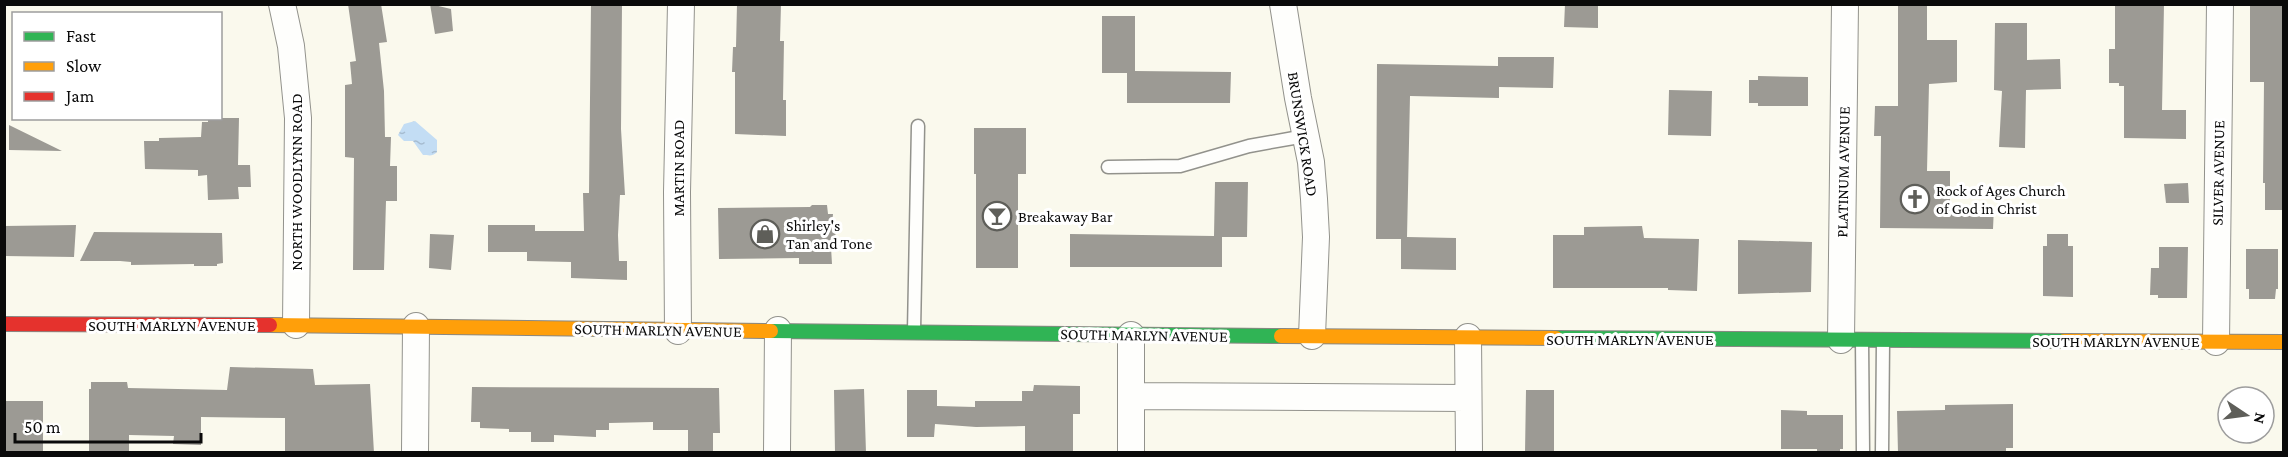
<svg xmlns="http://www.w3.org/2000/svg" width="2288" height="457" viewBox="0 0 2288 457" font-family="'Crimson Pro',serif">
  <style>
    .water { fill: url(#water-ripples) }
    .building { fill: #9c9a94 }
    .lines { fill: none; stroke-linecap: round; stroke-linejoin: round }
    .lane-casing { stroke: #92928c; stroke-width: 15 }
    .street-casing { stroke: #92928c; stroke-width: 28 }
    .fast-casing { stroke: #898883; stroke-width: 16 }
    .slow-casing { stroke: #898883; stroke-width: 16 }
    .jam-casing { stroke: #898883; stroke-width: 16 }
    .lane { stroke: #fefefc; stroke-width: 12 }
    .street { stroke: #fefefc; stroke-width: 26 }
    .fast { stroke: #30b455; stroke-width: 14 }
    .slow { stroke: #ff9f0a; stroke-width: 14 }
    .jam { stroke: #e5322d; stroke-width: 14 }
    .labels { text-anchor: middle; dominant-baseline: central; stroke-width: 6; stroke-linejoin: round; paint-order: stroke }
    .street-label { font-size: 16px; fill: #0a0a0a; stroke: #fff }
    .poi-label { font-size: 16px; fill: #0a0a0a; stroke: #fff; text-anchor: start }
  </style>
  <defs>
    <pattern id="water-ripples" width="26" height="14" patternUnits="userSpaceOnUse" patternTransform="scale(1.5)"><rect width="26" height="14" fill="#c3ddf4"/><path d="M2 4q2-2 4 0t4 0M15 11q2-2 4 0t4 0" fill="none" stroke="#a6bcd0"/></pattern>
  </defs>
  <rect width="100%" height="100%" fill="#faf9ed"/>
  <path class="water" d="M415 121 437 140V152C432 157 429 155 423 155L413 141H404L398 135 404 124Z"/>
  <path class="building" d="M348 4H381L387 42 379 43 384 91 385 137H391L390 166H397V201H386L384 270H353L354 158 345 157V85L352 84 350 62 356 61Z
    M430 4 451 9 453 31 435 34Z
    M591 4H622L621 129 625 195H620L618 235 619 261H627V280L571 278V262L527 261V252H488V225H535V231H584L583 193H589Z
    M737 4H781L780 41H784L783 100H786V136L735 134V72H732L733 47H736Z
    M1565 4H1598V28L1564 27Z
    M1898 4H1927V40H1957V82L1929 84 1927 171H1950V206H1994L1993 229 1880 228 1881 136H1874L1875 106H1898Z
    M2115 4H2164L2162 110H2186V139L2124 138V86H2119V83H2109V49H2115Z
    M2250 4H2283V210H2265V183H2263L2264 82H2250Z
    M1102 16H1135V71L1231 72 1230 103H1127V73H1102Z
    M1995 23H2027V60L2060 59 2061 89 2026 90 2025 148 1999 147 2002 91 1994 90Z
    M1498 57H1554L1553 88 1499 87V98L1410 96 1407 237 1456 238V270L1401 269V239H1376L1377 64 1498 66Z
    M1758 76 1808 77V106H1758V103H1749V80H1758Z
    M1669 90 1712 91 1711 136 1668 135Z
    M208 118H239L238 165H250L251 187H238L239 199 208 200 207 175 198 176V170L145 169 144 141H159V138L201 137 202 122H208Z
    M9 125 62 151 9 150Z
    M974 128H1026V174H1018V268H976V174H974Z
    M1215 182H1248L1247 237H1222V267H1070V234L1214 236Z
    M2188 183 2189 203H2166L2164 184Z
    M812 205H827L828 214H833L832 224H835L836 247H831L832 264H799V258L719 259 718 208 810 207Z
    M76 225 74 257 4 256V226Z
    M1642 226 1644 238 1699 239 1697 291 1668 290V288H1553V235H1584V227Z
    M94 232 222 233 223 263 217 264V266H194V264L131 265V262L120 261H80Z
    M430 234 454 235 451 270 429 268Z
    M2047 234H2068V246H2073V297L2043 296V246H2047Z
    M1738 240 1812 242 1811 292 1738 294Z
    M2159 247H2188L2187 298H2158V295H2150L2151 268H2159Z
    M2246 249H2278V289H2276L2275 299H2249V289H2246Z
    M230 367 313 369 315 385 370 384 374 453H285V418L201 417V445L173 444 174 436 129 435V453H89V389H91V382H127L128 388 227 390Z
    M1034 385 1080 386V414H1073V453H1025V426L976 427 935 424 934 437H907V390H937V406L975 407V401H1022V391H1033Z
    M472 387 719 388 720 433H713V452H688V430H653V422L609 423V430H596V437L554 435V442H531V432H509V429L480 428V422H471Z
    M864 389 866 453H835L834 390Z
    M1526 390H1554V453H1525Z
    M4 401H43V453H4Z
    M2013 404V448H2006V453H1898L1897 411 1945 410V405Z
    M1781 410 1807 411V415H1843V449H1840V453H1817V449H1781Z"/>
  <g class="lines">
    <g class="lane-casing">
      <path id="lane" d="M1108 167 1180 166 1249 146 1305 136
        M914 331 918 126
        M1862 341 1863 452
        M1882 452 1883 342"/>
    </g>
    <g class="street-casing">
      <path id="street" d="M282 4 291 46 298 118 296 325
        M1283 4 1298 98 1311 162 1314 199 1316 237 1312 336
        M678 331 677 192 681 4
        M1468 337 1469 452
        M1841 340 1845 4
        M2216 342 2220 4
        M1132 396 1467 398
        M415 452 416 326
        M777 452 778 330
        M1131 452V335"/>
    </g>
    <g class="fast-casing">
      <path id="fast" d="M771 331 1281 336
        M1556 338 2064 341"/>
    </g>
    <g class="slow-casing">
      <path id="slow" d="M270 325 771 331
        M1281 336 1556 338
        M2064 341 2284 342"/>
    </g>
    <g class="jam-casing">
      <path id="jam" d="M4 324 270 325"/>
    </g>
    <use href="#lane" class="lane"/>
    <use href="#street" class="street"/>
    <use href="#fast" class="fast"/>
    <use href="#slow" class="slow"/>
    <use href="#jam" class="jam"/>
  </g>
  <defs>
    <g id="church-ring" transform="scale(1.5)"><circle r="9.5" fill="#fff" stroke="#5e5e59" stroke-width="1.5"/><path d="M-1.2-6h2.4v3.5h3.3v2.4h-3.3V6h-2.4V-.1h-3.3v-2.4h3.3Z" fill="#5e5e59"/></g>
    <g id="bar-ring" transform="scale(1.5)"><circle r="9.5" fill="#fff" stroke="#5e5e59" stroke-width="1.5"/><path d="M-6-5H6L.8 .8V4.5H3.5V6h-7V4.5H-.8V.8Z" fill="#5e5e59"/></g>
    <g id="shop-ring" transform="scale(1.5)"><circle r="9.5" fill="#fff" stroke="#5e5e59" stroke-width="1.5"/><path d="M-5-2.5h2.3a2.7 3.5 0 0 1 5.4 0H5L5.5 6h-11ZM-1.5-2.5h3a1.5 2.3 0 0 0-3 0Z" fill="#5e5e59"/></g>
  </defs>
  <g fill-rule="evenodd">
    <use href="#church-ring" x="1915" y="199"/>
    <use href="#bar-ring" x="997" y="216"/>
    <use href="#shop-ring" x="765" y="234"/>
  </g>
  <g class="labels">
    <g class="street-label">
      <text transform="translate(1303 134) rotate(81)">BRUNSWICK ROAD</text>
      <text transform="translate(678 168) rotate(-90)">MARTIN ROAD</text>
      <text transform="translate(1843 172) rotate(-89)">PLATINUM AVENUE</text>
      <text transform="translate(2218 173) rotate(-89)">SILVER AVENUE</text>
      <text transform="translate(296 182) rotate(-90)">NORTH WOODLYNN ROAD</text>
      <text x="172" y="325">SOUTH MARLYN AVENUE</text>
      <text transform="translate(658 330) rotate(1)">SOUTH MARLYN AVENUE</text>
      <text transform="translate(1144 335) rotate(1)">SOUTH MARLYN AVENUE</text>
      <text x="1630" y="339">SOUTH MARLYN AVENUE</text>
      <text x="2116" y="341">SOUTH MARLYN AVENUE</text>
    </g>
    <g class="poi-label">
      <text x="1936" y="190">Rock of Ages Church<tspan x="1936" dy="18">of God in Christ</tspan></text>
      <text x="1018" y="216">Breakaway Bar</text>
      <text x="786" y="225">Shirley's<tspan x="786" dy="18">Tan and Tone</tspan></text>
    </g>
  </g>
  <rect width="2288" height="457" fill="none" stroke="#0a0a0a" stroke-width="12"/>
  <rect x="12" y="12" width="210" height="108" fill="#ffffff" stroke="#9d9d9d" stroke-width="1.5"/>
  <rect x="24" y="32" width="30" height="9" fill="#30b455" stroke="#9d9d9d" stroke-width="1.5"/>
  <text x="66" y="42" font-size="18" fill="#0a0a0a">Fast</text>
  <rect x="24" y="62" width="30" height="9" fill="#ff9f0a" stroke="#9d9d9d" stroke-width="1.5"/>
  <text x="66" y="72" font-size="18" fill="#0a0a0a">Slow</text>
  <rect x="24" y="92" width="30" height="9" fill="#e5322d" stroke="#9d9d9d" stroke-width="1.5"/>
  <text x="66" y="102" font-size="18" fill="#0a0a0a">Jam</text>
  <g transform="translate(2246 415) rotate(103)"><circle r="28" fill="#ffffff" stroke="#9d9d9d" stroke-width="1.5"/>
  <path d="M0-4.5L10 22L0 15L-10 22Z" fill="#5e5e59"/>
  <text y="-9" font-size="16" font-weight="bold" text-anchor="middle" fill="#0a0a0a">N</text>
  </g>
  <path d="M15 433v9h186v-9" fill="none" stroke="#0a0a0a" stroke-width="3"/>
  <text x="24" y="433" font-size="18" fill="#0a0a0a" stroke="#ffffff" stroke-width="4.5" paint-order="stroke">50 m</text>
</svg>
